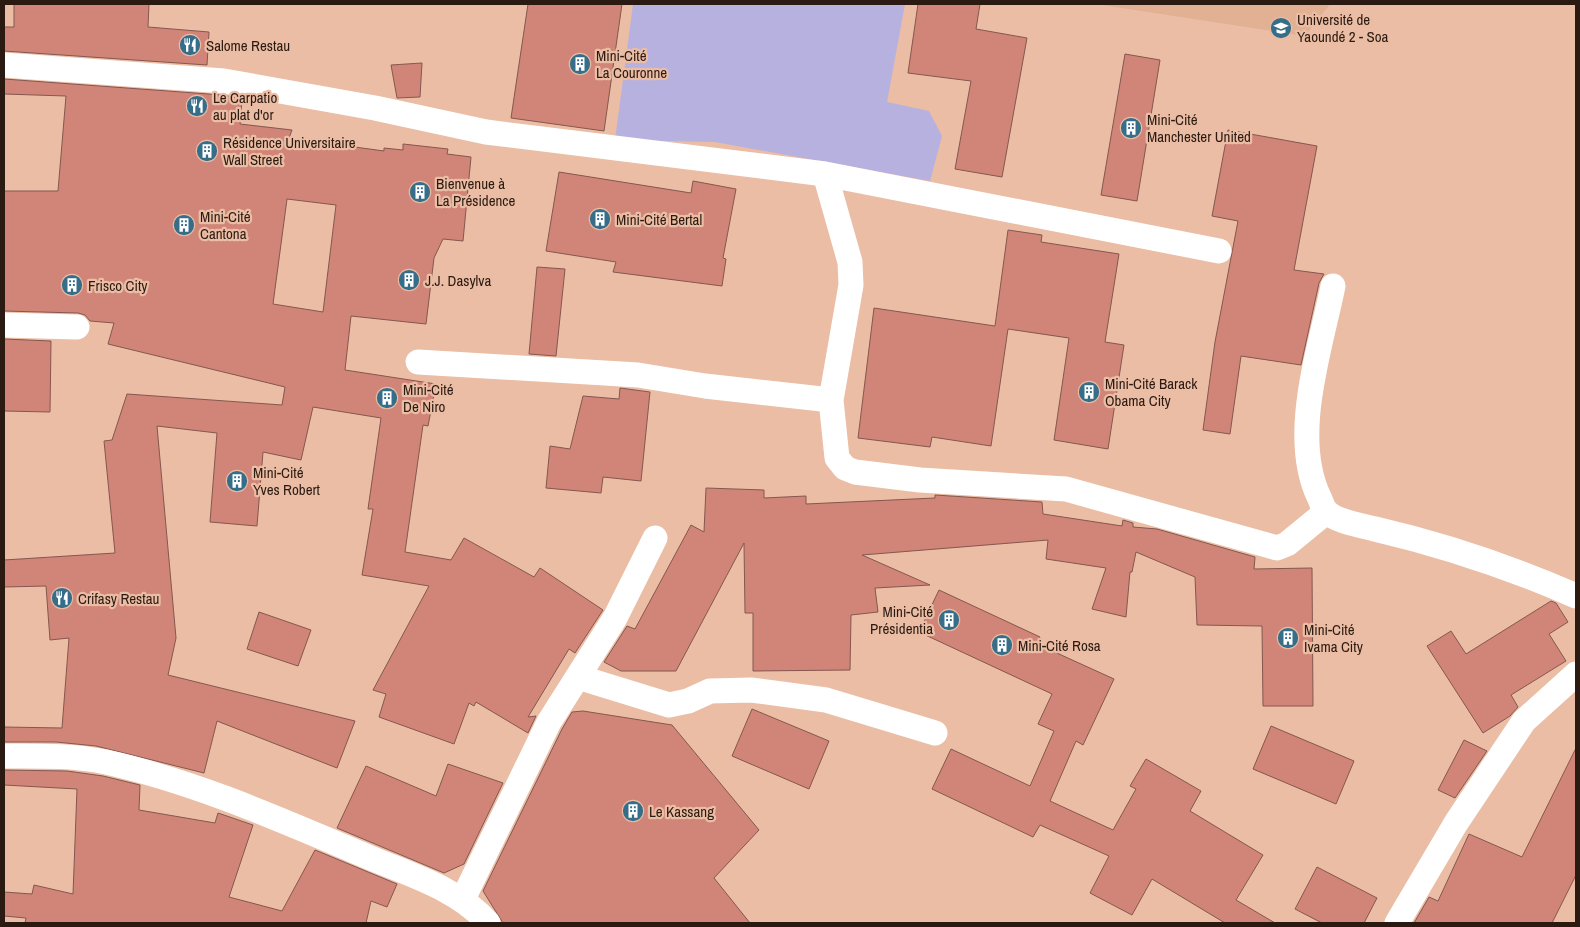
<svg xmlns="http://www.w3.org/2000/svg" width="1580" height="927" viewBox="0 0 1580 927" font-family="'Archivo Narrow',sans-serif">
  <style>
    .built { fill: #e2b093 }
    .green { fill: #b7b1df }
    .building { fill: #d08578; stroke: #85574f; fill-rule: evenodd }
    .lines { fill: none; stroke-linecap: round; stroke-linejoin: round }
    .street { stroke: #fff; stroke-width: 25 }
    .labels { text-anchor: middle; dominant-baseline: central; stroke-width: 4.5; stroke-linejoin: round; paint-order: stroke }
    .poi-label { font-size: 15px; fill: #2b1a11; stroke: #eabda4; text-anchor: start }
  </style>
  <rect width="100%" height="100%" fill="#eabda4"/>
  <path class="built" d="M1096 4H1330L1305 36Z"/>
  <path class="green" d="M633 4H905L887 102 929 111 942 136 930 181 715 142 615 140Z"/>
  <path class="building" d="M14 4H149L148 27 209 32 207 65 4 51V27H14Z
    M528 4H622L604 131 511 118Z
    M918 4H980L976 29 1027 38 1002 177 955 169 971 81 908 73Z
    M1125 54 1160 60 1137 201 1101 195Z
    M422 63 420 97 397 98 391 65Z
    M4 79 222 95 242 99 240 124 292 130 289 138 384 151V148L403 150V144L448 149 447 154 471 157 463 241 443 239 434 258 426 324 351 316 345 370 436 384 428 426 423 425 405 552 451 560 464 538 534 577 540 568 603 610 575 653 569 649 528 717 536 716 528 733 476 702 474 706 469 703 454 744 379 717 386 694 373 690 429 586 362 575 373 509H368L381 418 313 407 301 460 263 452 257 526 210 522 217 433 157 426 176 638 168 675 355 721 337 768 217 721 204 773 96 746 56 742H4V727L62 728 69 638 50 640 46 586 4 587V560L115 553 104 441 112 440 127 394 282 405 285 387 108 344 114 323 90 321 85 315 78 313 4 311V191H58L66 96 4 94ZM287 199 336 205 323 312 273 304Z
    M1228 130 1317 146 1294 270 1324 274 1319 283 1301 365 1241 356 1230 434 1203 430 1215 342 1238 221 1212 216Z
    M559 172 691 193 693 181 736 189 723 258 726 259 722 286 613 272 616 262 546 251Z
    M1008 230 1042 235 1041 242 1119 254 1105 342 1124 345 1108 449 1054 440 1069 338 1008 329 991 446 932 437 930 447 858 438 874 308 995 326Z
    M537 267 565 269 556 356 529 354Z
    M4 339 51 341 50 412 4 411Z
    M620 388 650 392 641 481 603 477 601 493 546 488 550 446 570 449 583 396 619 399Z
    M706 488 764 490V498L806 496V504L935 498V495L1042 502 1043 514 1122 526 1123 520 1133 523V527L1157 529 1255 557 1254 569 1312 568 1313 706H1263L1262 626 1197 625 1195 577 1136 552 1132 572H1130L1126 617 1092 609 1106 568 1046 559 1048 540 862 555 930 585 875 588 878 612 851 615 850 670 753 671V613H745L744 543 676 671H621L604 662 627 626 635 629 691 525 704 532Z
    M939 590 1040 637 1037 644 1114 679 1083 745 1076 741 1050 801 1113 830 1136 789 1130 786 1146 759 1201 791 1190 811 1263 855 1236 900 1275 923H1225L1152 879 1132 915 1090 893 1109 856 1040 825 1033 837 932 789 951 749 1030 786 1054 731 1038 724 1052 694 919 632Z
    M1551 601 1556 603 1568 622 1549 634 1566 661 1511 695 1518 707 1510 716 1483 733 1427 646 1451 631 1466 654Z
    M259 612 311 630 298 666 247 649Z
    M752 709 829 741 809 789 732 756Z
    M583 711 672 725 759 830 714 878 750 923H503L483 891 562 729 572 712Z
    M1271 726 1354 761 1336 804 1253 769Z
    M1464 740 1487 751 1455 798 1438 790Z
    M1576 748V875L1552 923H1414L1429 897 1438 901 1469 834 1522 857Z
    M448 764 503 783 464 864 444 873 337 828 366 766 436 796Z
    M4 770 67 771 103 776 140 785 139 810 215 823 218 813 253 825 229 897 282 911 315 850 397 884 387 907 371 901 366 923H25L26 918 4 916V892L32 894 34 885 73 894 77 789 4 785Z
    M1317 867 1377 898 1364 923H1322L1295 909Z"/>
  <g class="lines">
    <path class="street" d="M4 65 224 81 375 108 486 132 825 174 1219 251
      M825 174 850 262 851 285 831 400 837 458 845 468 855 472 920 480 1066 489 1277 548 1287 544 1326 512
      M1333 286C1320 350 1290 436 1319 497 1321 501 1323 508 1326 511 1334 521 1363 526 1375 529 1444 545 1512 568 1576 596
      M4 325 77 327
      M418 362 638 375 705 386 831 400
      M578 677 669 705 688 701 710 691 751 690 826 700 935 733
      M4 756C37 756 73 755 106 762 196 782 281 820 366 856 407 874 458 888 488 923
      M463 899 549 722 615 618 655 538
      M1397 923 1456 823 1524 721 1576 674"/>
  </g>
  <defs>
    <g id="university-disc" transform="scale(1.125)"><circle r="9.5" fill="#366d88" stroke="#eabda4"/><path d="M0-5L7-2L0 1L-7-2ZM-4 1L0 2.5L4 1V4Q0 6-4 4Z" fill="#fff"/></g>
    <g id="restaurant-disc" transform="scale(1.125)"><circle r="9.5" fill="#366d88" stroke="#eabda4"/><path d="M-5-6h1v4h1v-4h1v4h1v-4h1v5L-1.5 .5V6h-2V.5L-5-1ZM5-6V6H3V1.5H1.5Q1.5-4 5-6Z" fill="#fff"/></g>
    <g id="building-disc" transform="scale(1.125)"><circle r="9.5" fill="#366d88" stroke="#eabda4"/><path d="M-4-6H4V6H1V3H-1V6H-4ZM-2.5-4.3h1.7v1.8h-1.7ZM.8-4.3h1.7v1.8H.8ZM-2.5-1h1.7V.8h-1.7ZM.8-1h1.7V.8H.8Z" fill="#fff"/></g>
  </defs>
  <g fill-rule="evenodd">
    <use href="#university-disc" x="1281" y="28"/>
    <use href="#restaurant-disc" x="190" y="45"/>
    <use href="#building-disc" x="580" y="64"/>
    <use href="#restaurant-disc" x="197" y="106"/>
    <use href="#building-disc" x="1131" y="128"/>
    <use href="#building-disc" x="207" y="151"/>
    <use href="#building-disc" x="420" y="192"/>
    <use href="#building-disc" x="600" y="219"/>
    <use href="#building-disc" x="184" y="225"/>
    <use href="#building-disc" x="409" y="280"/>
    <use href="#building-disc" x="72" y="285"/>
    <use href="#building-disc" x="1089" y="392"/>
    <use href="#building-disc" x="387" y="398"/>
    <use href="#building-disc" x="237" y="481"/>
    <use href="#restaurant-disc" x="62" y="598"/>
    <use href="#building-disc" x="949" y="620"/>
    <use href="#building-disc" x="1288" y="638"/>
    <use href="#building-disc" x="1002" y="645"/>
    <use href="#building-disc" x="633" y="811"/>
  </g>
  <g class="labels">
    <g class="poi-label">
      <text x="1297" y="19">Université de<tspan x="1297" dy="17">Yaoundé 2 - Soa</tspan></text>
      <text x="206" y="45">Salome Restau</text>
      <text x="596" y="55">Mini-Cité<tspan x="596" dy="17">La Couronne</tspan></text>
      <text x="213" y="97">Le Carpatio<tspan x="213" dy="17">au plat d'or</tspan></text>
      <text x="1147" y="119">Mini-Cité<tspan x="1147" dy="17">Manchester United</tspan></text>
      <text x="223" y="142">Résidence Universitaire<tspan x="223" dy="17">Wall Street</tspan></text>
      <text x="436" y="183">Bienvenue à<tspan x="436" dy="17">La Présidence</tspan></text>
      <text x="200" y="216">Mini-Cité<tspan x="200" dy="17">Cantona</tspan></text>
      <text x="616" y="219">Mini-Cité Bertal</text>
      <text x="425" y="280">J.J. Dasylva</text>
      <text x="88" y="285">Frisco City</text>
      <text x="1105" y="383">Mini-Cité Barack<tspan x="1105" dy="17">Obama City</tspan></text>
      <text x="403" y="389">Mini-Cité<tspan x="403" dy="17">De Niro</tspan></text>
      <text x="253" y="472">Mini-Cité<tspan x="253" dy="17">Yves Robert</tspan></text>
      <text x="78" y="598">Crifasy Restau</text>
      <text x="933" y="611" text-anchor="end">Mini-Cité<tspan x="933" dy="17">Présidentia</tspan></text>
      <text x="1304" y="629">Mini-Cité<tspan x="1304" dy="17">Ivama City</tspan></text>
      <text x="1018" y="645">Mini-Cité Rosa</text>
      <text x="649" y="811">Le Kassang</text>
    </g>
  </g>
  <rect width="1580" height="927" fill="none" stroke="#2b1a11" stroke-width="10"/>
</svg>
